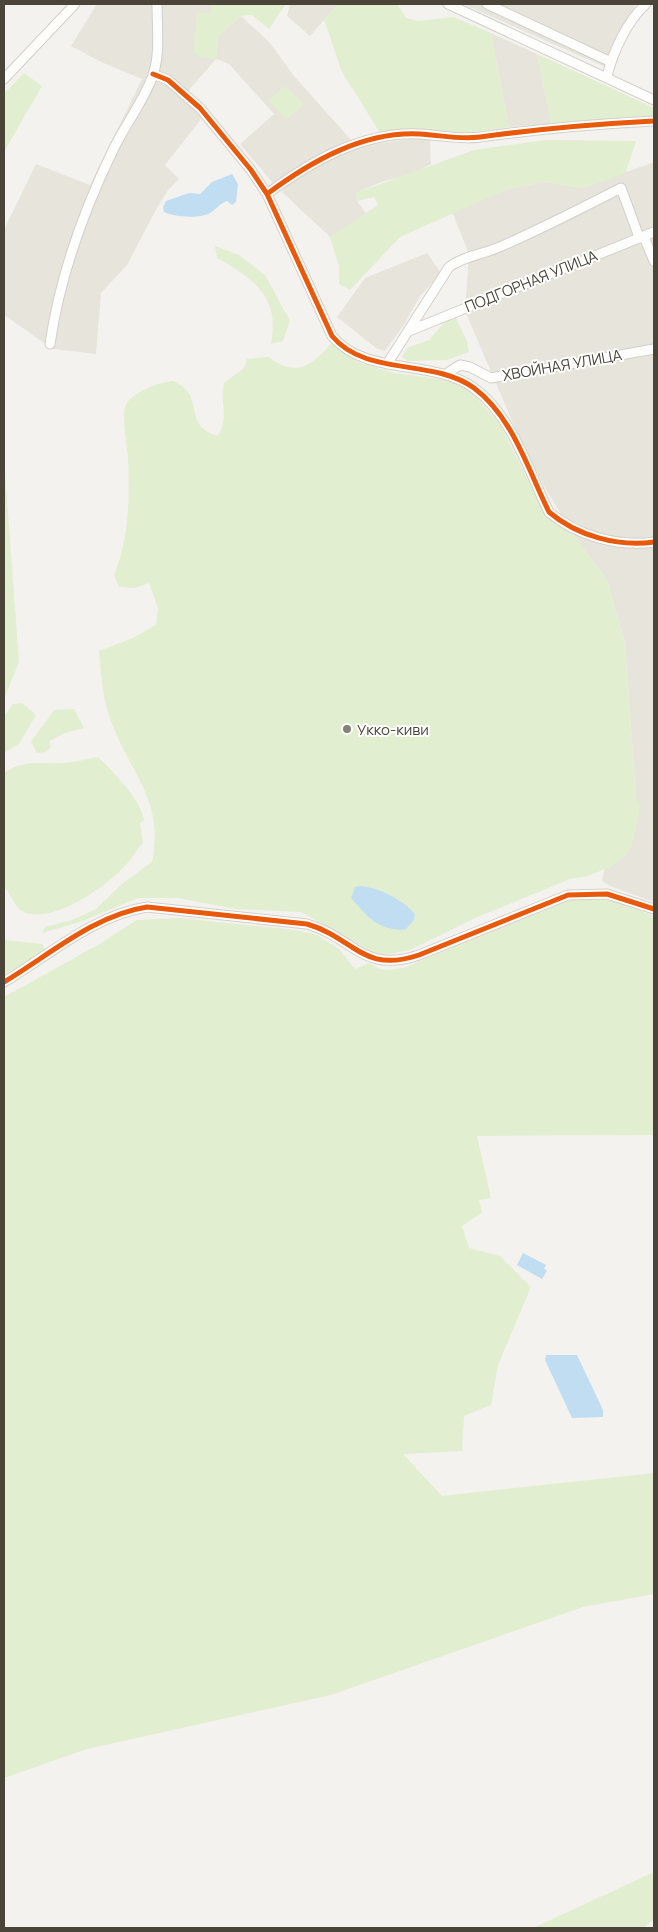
<svg xmlns="http://www.w3.org/2000/svg" width="658" height="1932" viewBox="0 0 658 1932" font-family="Manrope,sans-serif">
  <style>
    .residential { fill: #e7e4dc }
    .green { fill: #e1eecf; fill-rule: evenodd }
    .water { fill: #c0ddf1 }
    .lines { fill: none; stroke-linecap: round; stroke-linejoin: round }
    .minor-casing { stroke: #d2d0cb; stroke-width: 11 }
    .minor { stroke: #fdfdfc; stroke-width: 9 }
    .cycleway-casing { stroke: #fff; stroke-width: 8 }
    .cycleway { stroke: #e8590c; stroke-width: 5 }
    .poi-dot { fill: #868178; stroke: #fff; stroke-width: 2 }
    .labels { text-anchor: middle; dominant-baseline: central; stroke-width: 4; stroke-linejoin: round; paint-order: stroke }
    .street-label { font-size: 15px; fill: #4b4439; stroke: #fff }
    .poi-label { font-size: 15px; fill: #4b4439; stroke: #fff; text-anchor: start }
  </style>
  <rect width="100%" height="100%" fill="#f4f2ee"/>
  <path class="residential" d="M97 4H211L216 58 218 36 241 16 270 43 294 76 352 141 273 183 240 144 274 114 229 64 216 59 182 98 202 118 165 165 179 179 168 190 158 206 127 265 101 293 96 354 53 349 4 315V230L36 164 90 185 142 79 101 62 71 46Z
    M290 4H338L310 36 287 16Z
    M463 4H636L610 50 605 67Z
    M491 33 537 54 551 124 509 127Z
    M418 138 430 139 431 164 412 174 384 181 356 193 357 201 367 215 330 237 282 192 291 181 302 174 341 154 365 145Z
    M654 162V902L610 886 602 881 604 870 610 867 640 805 636 799 625 643 607 580 574 536 544 486 512 421 465 311 469 254 452 212 508 189 544 182 583 188Z
    M427 253 441 273 420 296 405 323 385 351 376 348 337 317 365 278Z"/>
  <path class="green" d="M211 4H286L269 29 252 15 241 16 218 36 216 59 201 57 193 53 197 13H211Z
    M338 4H397L406 18 418 21 453 17 491 33 509 127 460 134 380 133 341 70 324 19Z
    M537 54 654 108V116L551 124Z
    M24 73 42 86 4 152V94Z
    M285 86 304 104 286 120 268 100Z
    M545 140 636 141 625 174 583 188 544 182 508 189 400 237 350 290 339 284V266L330 237 378 205 374 197 357 201 356 193 474 150Z
    M215 246 239 255 265 275 290 321 283 341 271 344C280 296 255 280 217 258Z
    M456 318 467 341 469 352 447 360 407 361 402 357 407 348 429 340 447 319Z
    M333 341 342 351 358 362 394 373 455 381 475 396 500 424 544 512 574 536 607 580 625 643 636 799 640 805 632 846 626 856 610 867 588 876 570 879 475 918 410 950 383 955 373 952 301 912 236 909 178 898H138L80 922 42 933 45 927 72 920 96 909 123 883 152 862C164 804 135 779 114 729 103 703 101 678 99 651L133 638 156 625 158 608 149 583 135 588 119 587 114 575C129 540 130 496 128 458 127 446 122 418 125 407 131 392 159 382 174 381 180 384 189 391 191 397 197 417 193 428 218 436 230 413 219 405 224 383L244 368 247 359 269 357C297 379 313 365 333 341ZM360 886C380 887 401 900 415 914L414 920 404 930 371 919 351 898Z
    M4 460 19 662 4 699Z
    M22 703 36 715 19 744 4 753V716L13 704Z
    M74 709 84 728 65 733 49 741 51 747 46 752 37 753 31 742 54 710Z
    M98 757C113 771 141 800 144 820L140 823 143 843C136 850 131 860 124 867 104 887 57 922 26 913 16 910 12 898 7 890L4 889V773C23 759 41 764 63 763 75 762 87 759 98 757Z
    M580 898 614 901 654 916V1135L477 1136 491 1198 479 1200 482 1213 462 1226 469 1248 500 1256 531 1287 498 1365 491 1405 464 1416 462 1451 403 1454 442 1496 654 1473V1594L583 1607 331 1695 87 1749 4 1778V997L96 946 137 920 179 918 296 930 317 935 339 949 355 969 369 963 380 969 390 970 407 967 448 948 560 902Z
    M4 940 42 944 46 951 4 975Z
    M654 1872V1919L644 1928H533Z"/>
  <path class="water" d="M232 174 238 184 236 202 232 205 227 201C219 204 217 209 210 213 200 219 174 217 164 212L163 207 166 201 189 193 200 194 212 182Z
    M360 886C379 887 403 900 415 914L414 920 405 930C376 929 369 918 351 898L355 887Z
    M523 1253 546 1265 544 1269 547 1271 542 1279 517 1265Z
    M546 1355H577L603 1410V1417L572 1418 545 1360Z"/>
  <g class="lines">
    <g class="minor-casing">
      <path id="minor" d="M448 4 654 100
        M487 4 611 62
        M153 74 168 80 200 108 251 170 267 194 332 336C366 377 433 358 474 388 513 417 528 470 549 512 577 536 618 547 654 542
        M607 76C613 52 627 21 646 4
        M4 79 75 4
        M267 194C310 162 363 131 420 134 440 135 459 140 480 137 538 129 596 124 654 121
        M644 237 654 261
        M409 331 654 232
        M50 344C60 275 83 212 113 150 124 127 148 94 154 72 160 51 157 26 157 4
        M387 364 449 267C463 256 485 254 502 246 543 228 582 208 621 188L639 237
        M446 374 460 365 470 367 491 378 654 349
        M4 982C48 956 94 915 147 907L307 924C355 938 362 974 419 955L568 895 607 894 654 909"/>
    </g>
    <use href="#minor" class="minor"/>
    <g class="cycleway-casing">
      <path id="cycleway" d="M153 74 168 80 200 108 251 170 267 194 332 336C366 377 433 358 474 388 513 417 528 470 549 512 577 536 618 547 654 542
        M267 194C310 162 363 131 420 134 440 135 459 140 480 137 538 129 596 124 654 121
        M4 982C48 956 94 915 147 907L307 924C355 938 362 974 419 955L568 895 607 894 654 909"/>
    </g>
    <use href="#cycleway" class="cycleway"/>
  </g>
  <circle class="poi-dot" cx="347" cy="729" r="5"/>
  <g class="labels">
    <g class="street-label">
      <text transform="translate(531 281) rotate(-22)">ПОДГОРНАЯ УЛИЦА</text>
      <text transform="translate(562 365) rotate(-10)">ХВОЙНАЯ УЛИЦА</text>
    </g>
    <g class="poi-label">
      <text x="357" y="729">Укко-киви</text>
    </g>
  </g>
  <rect width="658" height="1932" fill="none" stroke="#4b4439" stroke-width="10"/>
</svg>
